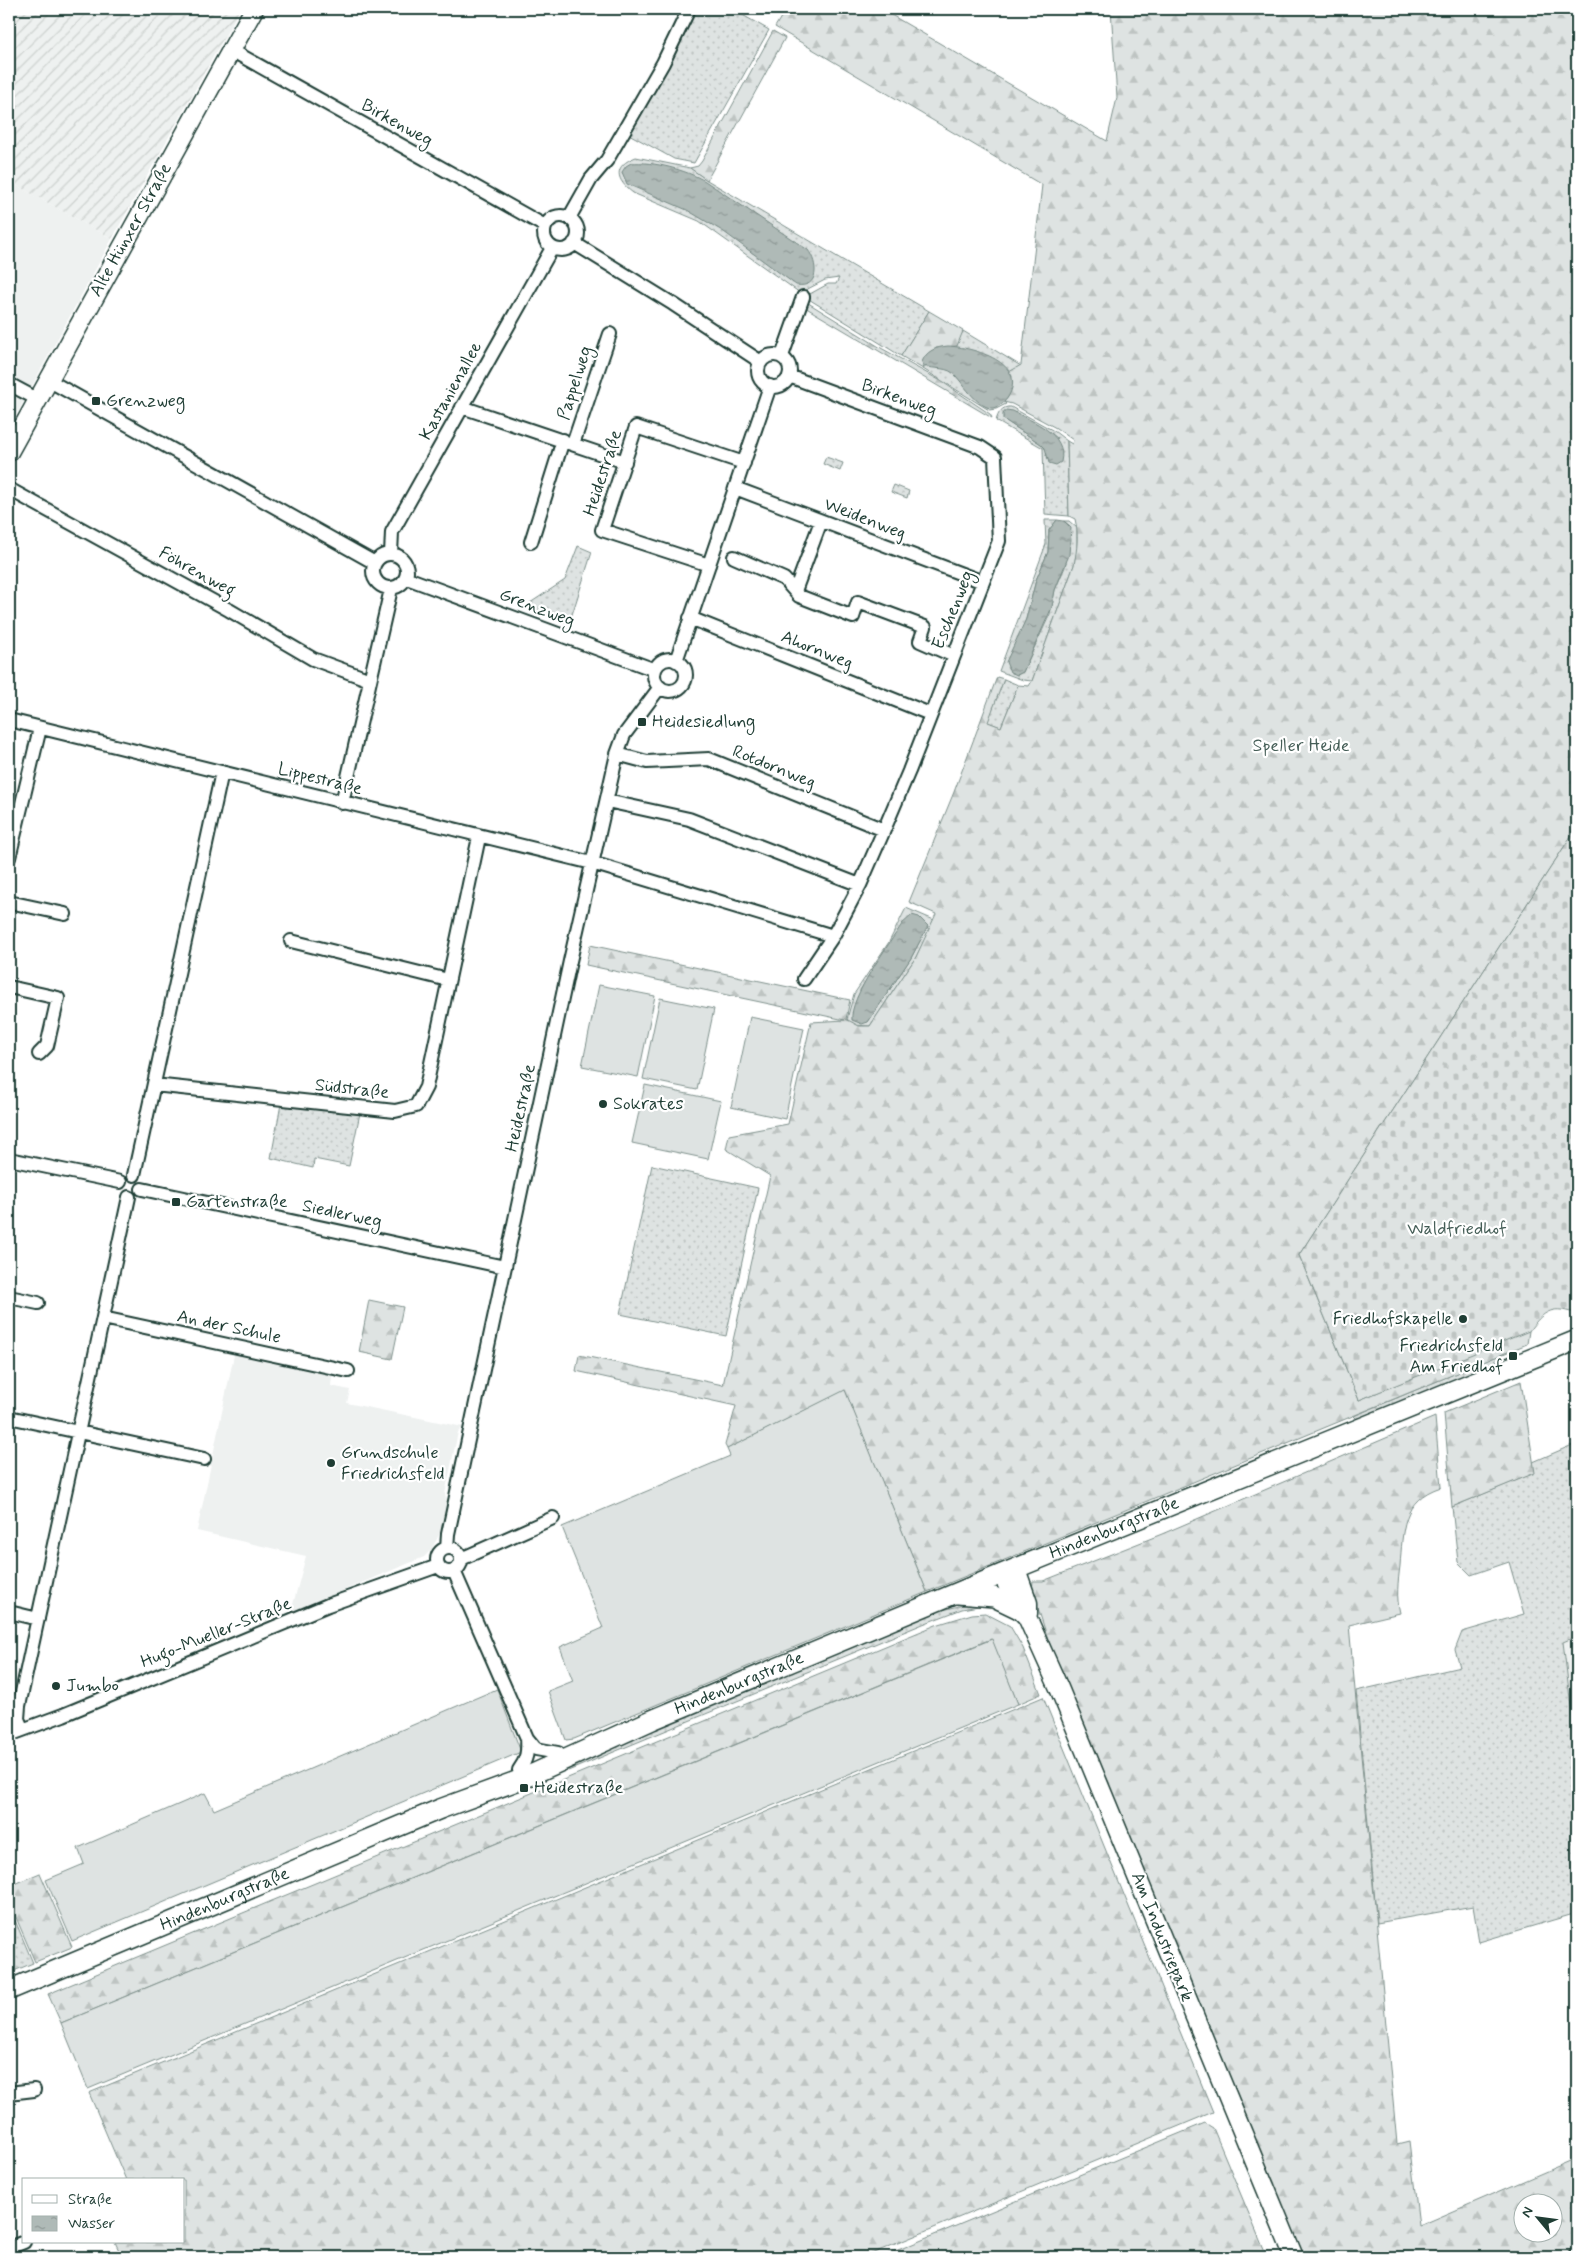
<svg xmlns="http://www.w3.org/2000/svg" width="1586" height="2266" viewBox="0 0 1586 2266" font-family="Mynerve,sans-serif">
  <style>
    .built { fill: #eef1f0 }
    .industrial { fill: url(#industrial-furrows) }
    .grass { fill: url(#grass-dots); stroke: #7e908b; fill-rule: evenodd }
    .forest { fill: url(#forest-firs); stroke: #7e908b; fill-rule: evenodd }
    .cemetery { fill: url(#cemetery-stones); stroke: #7e908b }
    .garden { fill: #dee3e2; stroke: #7e908b }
    .water { fill: url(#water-ripples); stroke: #758883 }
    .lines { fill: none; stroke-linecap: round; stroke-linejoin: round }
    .street-casing { stroke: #1f3d34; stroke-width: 16 }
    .secondary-casing { stroke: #1f3d34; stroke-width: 21 }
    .primary-casing { stroke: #1f3d34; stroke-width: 22 }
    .street { stroke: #fff; stroke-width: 12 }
    .secondary { stroke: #fff; stroke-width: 18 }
    .primary { stroke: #fff; stroke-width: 19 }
    .poi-dot { fill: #1f3d34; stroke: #fff; stroke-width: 2 }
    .labels { text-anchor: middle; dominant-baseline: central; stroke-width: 4.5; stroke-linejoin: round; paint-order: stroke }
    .street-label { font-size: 18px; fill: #1f3d34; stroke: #fff }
    .poi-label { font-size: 18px; fill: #1f3d34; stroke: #fff; text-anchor: start }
    .park-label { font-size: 18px; fill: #455e57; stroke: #fff }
  </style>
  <defs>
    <pattern id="industrial-furrows" width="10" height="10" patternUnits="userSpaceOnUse" patternTransform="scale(1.25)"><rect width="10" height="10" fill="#eef1f0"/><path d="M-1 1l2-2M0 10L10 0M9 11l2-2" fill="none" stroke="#ccd0ce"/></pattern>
    <pattern id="grass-dots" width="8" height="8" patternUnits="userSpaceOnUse" patternTransform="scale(1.25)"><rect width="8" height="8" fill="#dee3e2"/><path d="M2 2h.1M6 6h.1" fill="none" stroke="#bec4c2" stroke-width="1.8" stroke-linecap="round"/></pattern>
    <pattern id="forest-firs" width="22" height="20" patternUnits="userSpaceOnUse" patternTransform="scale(1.25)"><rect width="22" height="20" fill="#dee3e2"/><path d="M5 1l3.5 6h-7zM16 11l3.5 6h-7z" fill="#bec4c2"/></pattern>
    <pattern id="cemetery-stones" width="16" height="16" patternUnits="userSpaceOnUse" patternTransform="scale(1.25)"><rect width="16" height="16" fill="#dee3e2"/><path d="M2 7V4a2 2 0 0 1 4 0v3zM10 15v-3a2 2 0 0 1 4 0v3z" fill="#bec4c2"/></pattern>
    <pattern id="water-ripples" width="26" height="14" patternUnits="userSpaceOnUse" patternTransform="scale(1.25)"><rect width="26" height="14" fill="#afbab7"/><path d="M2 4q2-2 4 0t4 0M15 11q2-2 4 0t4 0" fill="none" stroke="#8e9896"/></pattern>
  </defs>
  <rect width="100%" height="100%" fill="#fff"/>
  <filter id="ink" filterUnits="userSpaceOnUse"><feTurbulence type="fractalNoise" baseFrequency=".02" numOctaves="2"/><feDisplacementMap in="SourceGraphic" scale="10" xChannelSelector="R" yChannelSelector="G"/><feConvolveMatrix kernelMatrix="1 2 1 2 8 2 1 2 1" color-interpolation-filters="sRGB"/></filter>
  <g filter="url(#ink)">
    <path class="built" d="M9 181 112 239 9 428Z
      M240 1351 255 1355 257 1359 332 1376 331 1386 350 1390 347 1403 463 1427 458 1432 445 1494 447 1502 440 1533 431 1550 424 1557 291 1612 306 1556 197 1531 234 1355Z
      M1577 1636V1755L1563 1642Z"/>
    <path class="industrial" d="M9 9H240L112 239 9 181Z"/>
    <path class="grass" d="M693 9H732L769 30 694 163 674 159 627 133Z
      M636 157 690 168 707 180 929 311 901 356 807 298 808 295 828 284H836L839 278 825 280 800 293 699 221 633 193C616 180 612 166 636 157Z
      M963 331 1021 366 1012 375 1008 397 1004 402 1006 404 996 409 989 410 923 369 957 342Z
      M1011 407 1054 431 1067 441 1069 516 1045 514 1043 448 996 421C998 413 1002 406 1011 407ZM1006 421 1050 432 1057 438 1046 456 1047 451 1041 444Z
      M826 457 843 463 840 471 823 464Z
      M894 485 909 491 907 498 891 492Z
      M1045 520H1057L1049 530 1048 552 1036 580 1026 619 1008 668 1017 675 1023 672 1050 614 1055 590 1065 567 1071 540 1069 525 1064 521H1069L1077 528V550L1074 565 1032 681 1023 680 999 671 1046 544Z
      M578 546 592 552 569 624 527 605 565 580Z
      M1004 679 1018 685 1001 727 987 722Z
      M906 908 934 920 916 957 870 1026 853 1025 847 1019 854 994 889 942ZM928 926 911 958 868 1022 860 990 884 954Z
      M281 1104 360 1113 349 1166 314 1159 313 1168 271 1158Z
      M652 1165 758 1188 726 1336 620 1314Z
      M1506 1352 1476 1374 1358 1420 1354 1416Z
      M1577 1443V1636L1563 1642 1577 1755V1913L1479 1942 1473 1906 1377 1923 1356 1691 1460 1667 1455 1650 1462 1632 1524 1614 1509 1562 1471 1575 1458 1562 1452 1507 1534 1473 1533 1462Z
      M972 1603 984 1605 962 1609 923 1624 568 1771 566 1764 930 1613Z
      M9 1906 33 1963 9 1973Z"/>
    <path class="forest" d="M786 9H881L1107 141 1117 98 1111 9H1577V827L1299 1255 1359 1400 1526 1330 1529 1331 1527 1344 927 1592 845 1391 727 1449 725 1445 736 1406 576 1371 579 1355 723 1385 770 1176 726 1149 729 1135 788 1124 811 1022 845 1020 586 965 590 945 850 1000 846 1019 859 1026H870L916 957 936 914 909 902 954 792 997 677 1004 679 988 722 1001 727 1018 685 1029 686 1032 681 1074 565C1077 549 1079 535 1075 519L1069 516 1067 441 1072 444 1073 440 1056 428 1012 404 1004 402 1008 397 1012 376 1009 372 1021 365 1042 185 775 27Z
      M773 31 785 38 707 180 690 168 698 166 702 161Z
      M805 301 881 348 941 381 990 414 992 418 803 306Z
      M929 311 963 331 957 346 936 348 922 362 924 366 923 369 901 356Z
      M369 1300 403 1307 392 1359 359 1352Z
      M1521 1381 1535 1473 1452 1507 1444 1413Z
      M1435 1417 1441 1487C1401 1500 1403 1530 1400 1566 1398 1582 1396 1597 1400 1613L1349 1625 1397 2144 1409 2141 1419 2226 1577 2158V2257H1303L1049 1642 1032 1590 1033 1581H1043L1162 1534ZM1524 2204H1554V2234H1524Z
      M985 1613 1010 1626 1023 1648 1041 1694 1018 1704 991 1639 61 2023 48 1994 936 1625 972 1614Z
      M1043 1697 1213 2112 864 2257H122L115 2242H184V2180H126L89 2093Z
      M40 1873 72 1947 35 1962 9 1901V1886Z
      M1205 2123 1213 2128 1267 2257H881Z"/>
    <path class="cemetery" d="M1577 827V1309L1573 1312C1568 1312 1565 1310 1561 1310 1546 1308 1537 1320 1529 1331L1359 1400 1299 1255Z"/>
    <path class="garden" d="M599 985 655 996 638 1077 582 1066Z
      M660 998 714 1009 697 1090 643 1079Z
      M750 1017 804 1028 785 1119 731 1107Z
      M645 1085 721 1101 708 1159 632 1143Z
      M845 1390 927 1592 574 1739 566 1740 548 1691 573 1681 560 1647 603 1628 562 1527 730 1456 727 1449Z
      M992 1639 1018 1704 88 2089 61 2023Z
      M497 1689 521 1752 72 1941 46 1880 84 1864 78 1848 205 1793 214 1810Z"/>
    <path class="water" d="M631 163C653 161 686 170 705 181L808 250C818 263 820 289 796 285L724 232 687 210 627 184 622 172 626 166Z
      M948 346C973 347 1029 363 1008 397 1005 402 998 407 993 408 979 409 964 385 956 376 948 366 935 370 924 366L922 362C926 351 936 347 948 346Z
      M1006 410 1013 411C1032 422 1068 433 1061 462L1056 465 1049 463 1045 448 1041 444 1003 419V414Z
      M1057 520 1064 521 1071 528 1069 555 1055 590 1052 607 1023 672 1017 675 1010 672 1006 662 1026 619 1036 580 1048 552 1049 530Z
      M912 915 919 917 928 926 911 958 868 1022 862 1024 852 1020C849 997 889 945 902 924Z"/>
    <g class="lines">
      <g class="street-casing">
        <path id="street" d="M231 50 545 226
          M544 233a17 17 0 1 1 34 0a17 17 0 1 1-34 0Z
          M569 218 591 179 607 160 663 63 689 9
          M574 243 673 304 761 362
          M758 371a16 16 0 1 1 32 0a16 16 0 1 1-32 0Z
          M782 356 803 297
          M789 376 980 447 995 457 999 541 909 771 884 830
          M48 380 375 563
          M9 384 37 399
          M462 407 625 462
          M573 444 610 334
          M735 488 983 582
          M9 489 229 610 313 659 370 680
          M531 542 563 440
          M373 571a17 17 0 1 1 34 0a17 17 0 1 1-34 0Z
          M391 554 392 532 552 248
          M734 557 784 579 799 596 853 617 858 602 925 627 920 641 954 656
          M709 565 602 530 636 427 744 463
          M407 578 655 670
          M795 591 821 521
          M690 618 930 714
          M654 675a16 16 0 1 1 32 0a16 16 0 1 1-32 0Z
          M676 661 770 386
          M9 720 592 863 833 936 860 885 884 830 709 759 647 762 617 754
          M607 801 689 819 860 885
          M342 803 391 589
          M9 858 40 728
          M9 902 65 914
          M291 941 448 980
          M804 979 833 936
          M9 987 58 998 47 1046 39 1054
          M154 1085 395 1111 416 1106 426 1087 479 837
          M9 1159 120 1182
          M134 1175 222 772
          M142 1189 505 1267
          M9 1297 38 1303
          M103 1318 348 1371
          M9 1417 204 1459
          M437 1560a12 12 0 1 1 24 0a12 12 0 1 1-24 0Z
          M447 1548 448 1534 570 961 617 754 624 735 660 687
          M461 1559 553 1518
          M454 1571 527 1738 536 1749 558 1753
          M9 1612 38 1619
          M22 1728 18 1719 19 1706 129 1197
          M9 1735 63 1715 328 1605 438 1566
          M519 1770C527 1760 528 1751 527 1738
          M9 2093 34 2090
          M9 2248 24 2242
          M1575 2257 1577 2256"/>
      </g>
      <g class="secondary-casing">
        <path id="secondary" d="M9 452 254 9
          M1016 1569 1028 1603V1614
          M1002 1574 1019 1609 1027 1617 1059 1688 1294 2257"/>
      </g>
      <g class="primary-casing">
        <g id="primary">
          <path d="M958 1594 994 1597 1019 1609"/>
          <path id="s1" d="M9 1990 440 1809 522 1779 652 1720 1002 1574 1577 1340"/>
        </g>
      </g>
      <use href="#street" class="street"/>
      <use href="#secondary" class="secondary"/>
      <use href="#primary" class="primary"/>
    </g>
  </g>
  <g class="poi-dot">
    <rect x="91" y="396" width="10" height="10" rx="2.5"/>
    <rect x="637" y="717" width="10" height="10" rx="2.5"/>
    <circle cx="603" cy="1104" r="5"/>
    <rect x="171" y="1197" width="10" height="10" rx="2.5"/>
    <circle cx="1463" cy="1319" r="5"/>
    <rect x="1508" y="1351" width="10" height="10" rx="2.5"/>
    <circle cx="331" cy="1463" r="5"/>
    <circle cx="56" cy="1686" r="5"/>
    <rect x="519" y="1783" width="10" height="10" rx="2.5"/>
  </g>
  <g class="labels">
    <g class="street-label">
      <text transform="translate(397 123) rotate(29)">Birkenweg</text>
      <text transform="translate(131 230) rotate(-61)">Alte Hünxer Straße</text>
      <text transform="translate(575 383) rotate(-72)">Pappelweg</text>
      <text transform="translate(451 391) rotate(-61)">Kastanienallee</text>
      <text transform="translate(899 398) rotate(20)">Birkenweg</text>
      <text transform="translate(603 473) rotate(-72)">Heidestraße</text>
      <text transform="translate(865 519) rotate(21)">Weidenweg</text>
      <text transform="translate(197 572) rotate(29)">Föhrenweg</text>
      <text transform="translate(537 608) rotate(21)">Grenzweg</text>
      <text transform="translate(953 610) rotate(-68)">Eschenweg</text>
      <text transform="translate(817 650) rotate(22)">Ahornweg</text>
      <text transform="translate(774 767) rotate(22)">Rotdornweg</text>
      <text transform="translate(320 779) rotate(14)">Lippestraße</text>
      <text transform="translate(352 1089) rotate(6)">Südstraße</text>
      <text transform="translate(521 1108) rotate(-78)">Heidestraße</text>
      <text transform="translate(342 1214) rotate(12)">Siedlerweg</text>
      <text transform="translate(229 1327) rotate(12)">An der Schule</text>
      <text stroke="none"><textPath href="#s1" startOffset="1198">Hindenburgstraße</textPath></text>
      <text transform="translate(216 1633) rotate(-22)">Hugo-Mueller-Straße</text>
      <text stroke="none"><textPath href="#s1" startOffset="792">Hindenburgstraße</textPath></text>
      <text stroke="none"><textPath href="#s1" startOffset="234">Hindenburgstraße</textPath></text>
      <text transform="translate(1162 1937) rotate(68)">Am Industriepark</text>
    </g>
    <g class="poi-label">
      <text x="106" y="401">Grenzweg</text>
      <text x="652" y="722">Heidesiedlung</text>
      <text x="613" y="1104">Sokrates</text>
      <text x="186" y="1202">Gartenstraße</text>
      <text x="1453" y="1319" text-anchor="end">Friedhofskapelle</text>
      <text x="1503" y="1346" text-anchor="end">Friedrichsfeld<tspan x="1503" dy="21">Am Friedhof</tspan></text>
      <text x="341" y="1453">Grundschule<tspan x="341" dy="21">Friedrichsfeld</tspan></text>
      <text x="66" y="1686">Jumbo</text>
      <text x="534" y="1788">Heidestraße</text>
    </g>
    <g class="park-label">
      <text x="1301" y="746">Speller Heide</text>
      <text x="1457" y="1229">Waldfriedhof</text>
    </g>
  </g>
  <rect width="1586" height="2266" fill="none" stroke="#fff" stroke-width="30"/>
  <rect x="15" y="15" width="1556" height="2236" fill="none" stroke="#1f3d34" stroke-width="2" filter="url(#ink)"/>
  <rect x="22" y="2178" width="162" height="65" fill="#ffffff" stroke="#a5b1ae"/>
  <rect x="32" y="2195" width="25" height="8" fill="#ffffff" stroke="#a5b1ae"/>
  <text x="68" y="2204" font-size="15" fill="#1f3d34">Straße</text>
  <rect x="32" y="2216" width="25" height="15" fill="url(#water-ripples)" stroke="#a5b1ae"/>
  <text x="68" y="2228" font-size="15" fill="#1f3d34">Wasser</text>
  <g transform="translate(1538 2218) rotate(299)"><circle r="24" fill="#ffffff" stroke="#a5b1ae"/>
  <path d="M0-4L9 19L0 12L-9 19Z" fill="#1f3d34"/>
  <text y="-8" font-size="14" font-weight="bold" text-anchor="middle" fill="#1f3d34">N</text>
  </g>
</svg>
